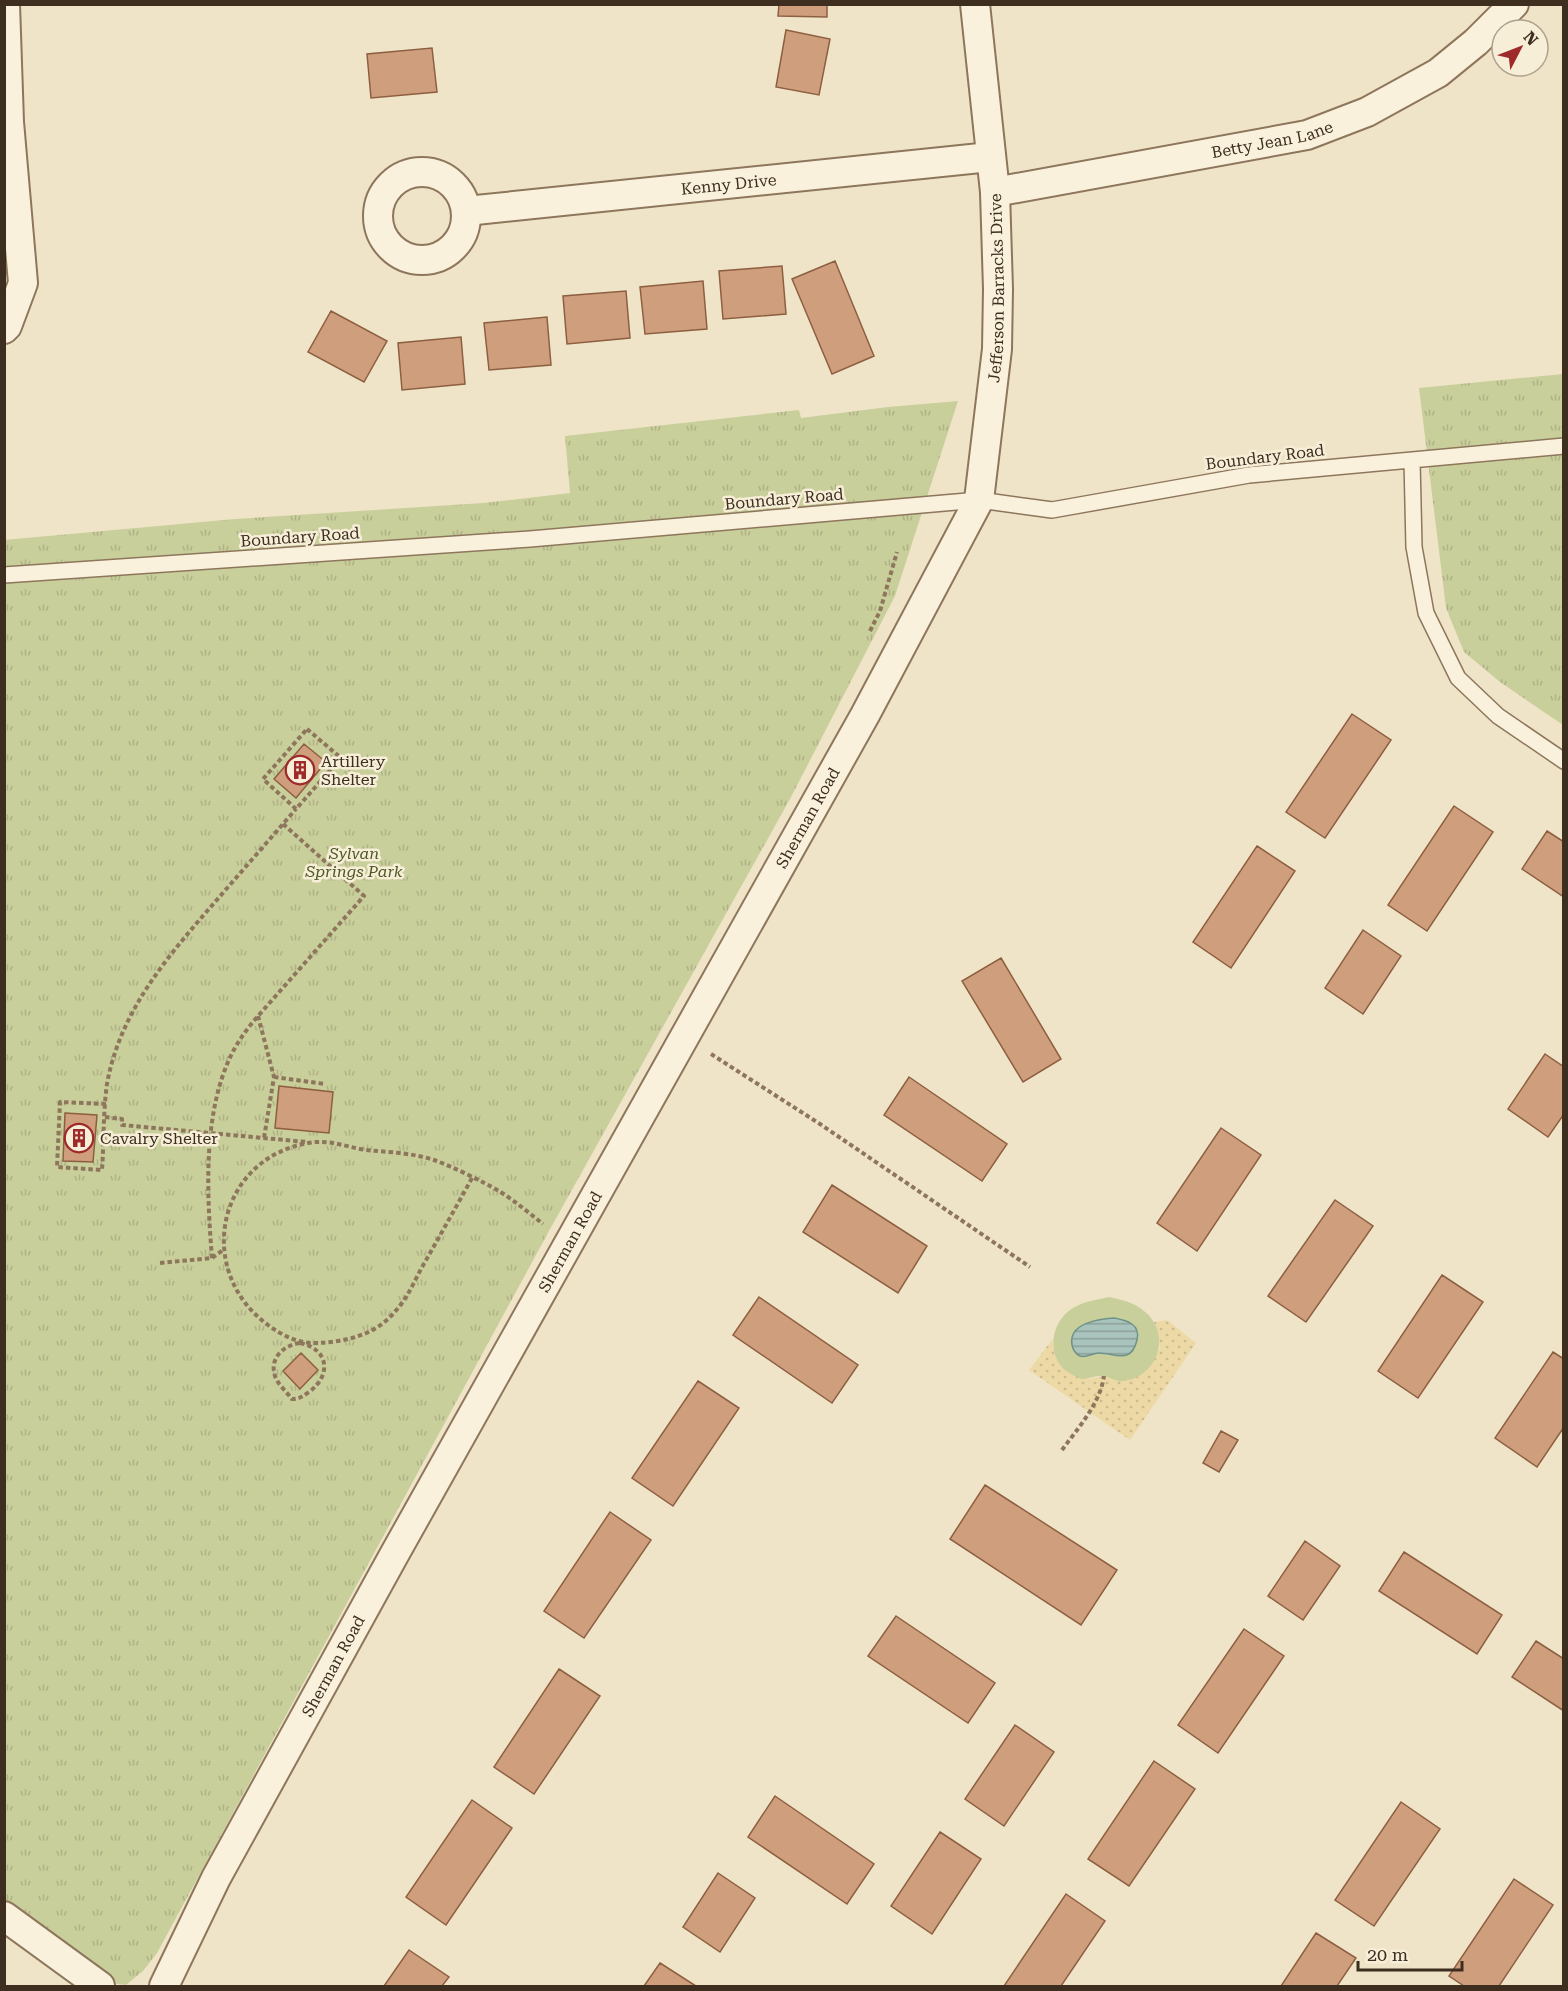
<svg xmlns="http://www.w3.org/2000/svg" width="1568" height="1991" viewBox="0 0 1568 1991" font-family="'Roboto Serif',serif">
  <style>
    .sand { fill: url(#sand-dots) }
    .park { fill: url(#park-tufts) }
    .pitch { fill: #c9cf9b }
    .water { fill: url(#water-rules); stroke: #6f938a; stroke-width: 1.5 }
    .building { fill: #cf9f7d; stroke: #8d5f41; stroke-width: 1.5 }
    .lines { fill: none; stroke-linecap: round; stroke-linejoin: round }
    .lane-casing { stroke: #8d765c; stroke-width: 18 }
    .street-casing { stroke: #8d765c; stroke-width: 32 }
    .path { stroke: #8d765c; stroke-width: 4; stroke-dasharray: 4.5 3; stroke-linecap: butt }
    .lane { stroke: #faf1dc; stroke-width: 15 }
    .street { stroke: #faf1dc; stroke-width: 28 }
    .labels { text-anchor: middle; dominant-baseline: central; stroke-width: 5; stroke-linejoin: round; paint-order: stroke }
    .street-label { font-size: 16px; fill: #3d2e20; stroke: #f7eed8 }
    .poi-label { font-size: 16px; fill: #3d2e20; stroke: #f7eed8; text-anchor: start }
    .park-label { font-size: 16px; font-style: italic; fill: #4d5a26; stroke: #f7eed8 }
  </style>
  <defs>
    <pattern id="sand-dots" width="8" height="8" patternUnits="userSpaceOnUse" patternTransform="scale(1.5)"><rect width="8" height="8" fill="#ecd9a5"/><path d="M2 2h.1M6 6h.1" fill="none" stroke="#cbbb8e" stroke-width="1.8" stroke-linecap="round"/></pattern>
    <pattern id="park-tufts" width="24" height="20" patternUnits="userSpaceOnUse" patternTransform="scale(1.5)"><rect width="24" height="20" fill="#c9cf9b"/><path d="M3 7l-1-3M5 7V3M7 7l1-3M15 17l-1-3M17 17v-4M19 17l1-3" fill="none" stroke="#aeb285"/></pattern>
    <pattern id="water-rules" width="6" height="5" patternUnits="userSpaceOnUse" patternTransform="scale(1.5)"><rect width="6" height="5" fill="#a9c4bc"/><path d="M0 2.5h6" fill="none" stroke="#8ba098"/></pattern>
  </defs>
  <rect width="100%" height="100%" fill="#f0e4c8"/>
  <path class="sand" d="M1167 1320 1196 1343 1130 1440 1029 1370 1052 1340 1055 1356 1089 1379 1104 1376 1122 1381 1140 1374 1150 1367 1160 1347 1154 1322Z"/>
  <path class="park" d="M1563 374V725L1500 682 1464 652 1446 608 1419 388Z
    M958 401 895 596 790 799 549 1231 157 1953 143 1971 126 1985 109 1983 5 1903 4 540 235 519 483 503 570 493 565 436 799 410 801 418 888 407Z"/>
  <path class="pitch" d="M1109 1297C1122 1300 1134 1302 1144 1311 1172 1333 1159 1377 1123 1381 1116 1382 1110 1377 1104 1376 1098 1375 1089 1379 1081 1379 1075 1376 1066 1372 1061 1366 1047 1348 1053 1320 1073 1308 1084 1301 1097 1300 1109 1297Z"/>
  <path class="water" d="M1114 1318C1126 1320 1141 1324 1137 1340 1131 1365 1115 1353 1099 1353 1092 1353 1087 1358 1080 1356 1076 1354 1073 1350 1072 1345 1068 1323 1099 1319 1114 1318Z"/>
  <path class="building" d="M779 4H827V17L778 16Z
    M786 30 830 39 819 95 776 87Z
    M432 48 437 92 371 98 367 54Z
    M835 261 874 356 832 374 792 279Z
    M782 266 786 314 723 319 719 271Z
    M703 281 707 329 645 334 640 287Z
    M626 291 630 338 567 344 563 296Z
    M331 311 387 341 364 382 308 352Z
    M547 317 551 365 489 370 484 323Z
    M461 337 465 384 402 390 398 343Z
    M1352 714 1391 740 1325 838 1286 812Z
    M304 744 326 762 296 798 274 779Z
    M1454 806 1493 832 1427 931 1388 905Z
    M1547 831 1564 842V897L1522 869Z
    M1257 846 1295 871 1231 968 1193 942Z
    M1363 930 1401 956 1363 1014 1325 988Z
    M1001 958 1061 1059 1023 1082 962 981Z
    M1545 1054 1564 1067V1114L1548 1137 1508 1109Z
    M909 1077 1007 1144 982 1181 884 1115Z
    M279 1086 333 1092 329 1133 275 1128Z
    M65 1113 97 1115 93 1162 63 1161Z
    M1221 1128 1261 1155 1197 1251 1157 1223Z
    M832 1185 927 1246 898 1293 803 1232Z
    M1335 1200 1373 1226 1306 1322 1268 1296Z
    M1442 1275 1483 1302 1418 1398 1378 1371Z
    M759 1297 858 1365 832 1403 733 1335Z
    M1553 1352 1564 1359V1427L1537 1467 1495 1438Z
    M301 1353 318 1370 300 1389 283 1371Z
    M698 1381 739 1408 673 1506 632 1478Z
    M1221 1431 1238 1440 1219 1472 1203 1463Z
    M985 1485 1117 1570 1081 1625 950 1539Z
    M610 1512 651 1540 584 1638 544 1611Z
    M1305 1541 1340 1566 1303 1620 1268 1596Z
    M1404 1552 1502 1615 1477 1654 1379 1591Z
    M896 1616 995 1683 968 1723 868 1656Z
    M1244 1629 1284 1656 1218 1753 1178 1725Z
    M1536 1641 1564 1659V1711L1512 1677Z
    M559 1669 600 1696 534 1794 494 1767Z
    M1015 1725 1054 1752 1004 1826 965 1799Z
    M1154 1761 1195 1789 1129 1886 1088 1859Z
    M775 1796 874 1864 847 1904 748 1837Z
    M472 1800 512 1828 446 1925 406 1897Z
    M1401 1802 1440 1829 1374 1926 1335 1900Z
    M940 1832 981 1859 932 1934 891 1906Z
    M718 1873 755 1898 720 1952 683 1927Z
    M1514 1879 1553 1905 1499 1986H1464L1449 1976Z
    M1066 1894 1105 1921 1061 1986H1004Z
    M1316 1933 1356 1958 1337 1986H1281Z
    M409 1950 449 1977 442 1986H384Z
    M660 1963 696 1986H644Z"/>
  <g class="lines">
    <g class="lane-casing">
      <path id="lane" d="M1412 460 1414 547 1426 613 1458 678 1498 716 1564 761
        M4 575 530 539 979 500 1052 510 1249 475 1564 446"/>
    </g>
    <g class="street-casing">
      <g id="street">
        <circle cx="422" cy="216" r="44"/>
        <path id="s1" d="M995 192 1307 135 1367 112 1438 73 1476 42 1514 4"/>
        <path id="s2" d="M466 211 990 157"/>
        <path d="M4 329 7 326 23 283 9 122 5 4"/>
        <path d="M4 1916 100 1986"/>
        <path id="s3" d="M164 1986 216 1878 394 1555 865 715 979 500 997 349 998 289 995 192 975 4"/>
      </g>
    </g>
    <path class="path" d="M870 631 880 611 897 552
      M307 729 341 758 296 809 263 779Z
      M258 1016 274 1077 264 1138
      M711 1054 820 1124 1030 1267
      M274 1077 325 1084
      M106 1104 60 1102 57 1167 102 1170C104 1142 103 1112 107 1084 120 1011 168 956 215 902 242 871 269 840 296 809
      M105 1117 122 1119V1125L307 1142
      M472 1178C455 1209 438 1239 421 1269 410 1290 406 1301 389 1318 371 1336 342 1342 318 1343 299 1344 283 1336 268 1325 194 1271 217 1159 308 1143 329 1139 346 1147 366 1150 388 1152 413 1153 434 1160 451 1166 484 1182 499 1191 515 1201 529 1213 543 1224
      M212 1258C207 1196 203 1120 228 1062 235 1045 246 1030 258 1016L364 896 283 824
      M160 1263 212 1258 223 1250
      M300 1343C329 1349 332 1375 309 1392 303 1396 300 1399 292 1399 287 1392 278 1385 275 1376 269 1358 284 1345 300 1343Z
      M1062 1450C1078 1428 1100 1404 1104 1376"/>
    <use href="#lane" class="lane"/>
    <use href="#street" class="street"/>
  </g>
  <defs>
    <g id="building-ring" transform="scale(1.5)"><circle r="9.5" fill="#f7eed8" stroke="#9e2a2b" stroke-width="1.5"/><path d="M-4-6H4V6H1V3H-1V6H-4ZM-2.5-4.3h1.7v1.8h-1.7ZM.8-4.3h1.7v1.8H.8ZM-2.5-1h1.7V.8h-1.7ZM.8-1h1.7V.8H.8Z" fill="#9e2a2b"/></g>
  </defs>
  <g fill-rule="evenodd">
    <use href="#building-ring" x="300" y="770"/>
    <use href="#building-ring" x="79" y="1138"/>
  </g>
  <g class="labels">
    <g class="street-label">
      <text stroke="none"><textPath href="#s1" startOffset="282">Betty Jean Lane</textPath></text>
      <text stroke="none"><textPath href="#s2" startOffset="264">Kenny Drive</textPath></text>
      <text stroke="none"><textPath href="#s3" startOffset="1908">Jefferson Barracks Drive</textPath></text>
      <text transform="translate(1265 457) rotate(-7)">Boundary Road</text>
      <text transform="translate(784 499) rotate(-5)">Boundary Road</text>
      <text transform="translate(300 537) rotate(-4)">Boundary Road</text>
      <text stroke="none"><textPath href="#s3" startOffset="1334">Sherman Road</textPath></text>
      <text stroke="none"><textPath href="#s3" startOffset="848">Sherman Road</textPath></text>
      <text stroke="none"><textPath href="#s3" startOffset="362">Sherman Road</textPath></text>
    </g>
    <g class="poi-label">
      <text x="321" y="761">Artillery<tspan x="321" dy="18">Shelter</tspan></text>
      <text x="100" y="1138">Cavalry Shelter</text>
    </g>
    <g class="park-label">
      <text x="354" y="853">Sylvan<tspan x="354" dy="18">Springs Park</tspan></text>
    </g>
  </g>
  <rect width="1568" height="1991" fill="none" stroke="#3d2e20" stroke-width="12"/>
  <g transform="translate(1520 48) rotate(48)"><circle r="28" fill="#f7eed8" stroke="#ada18e" stroke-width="1.5"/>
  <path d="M0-4.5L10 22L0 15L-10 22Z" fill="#9e2a2b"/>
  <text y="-9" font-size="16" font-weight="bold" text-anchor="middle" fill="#3d2e20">N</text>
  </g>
  <path d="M1358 1961v9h104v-9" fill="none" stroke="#3d2e20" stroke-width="3"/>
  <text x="1367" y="1961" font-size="18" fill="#3d2e20" stroke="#f7eed8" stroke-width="4.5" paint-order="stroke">20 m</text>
</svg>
